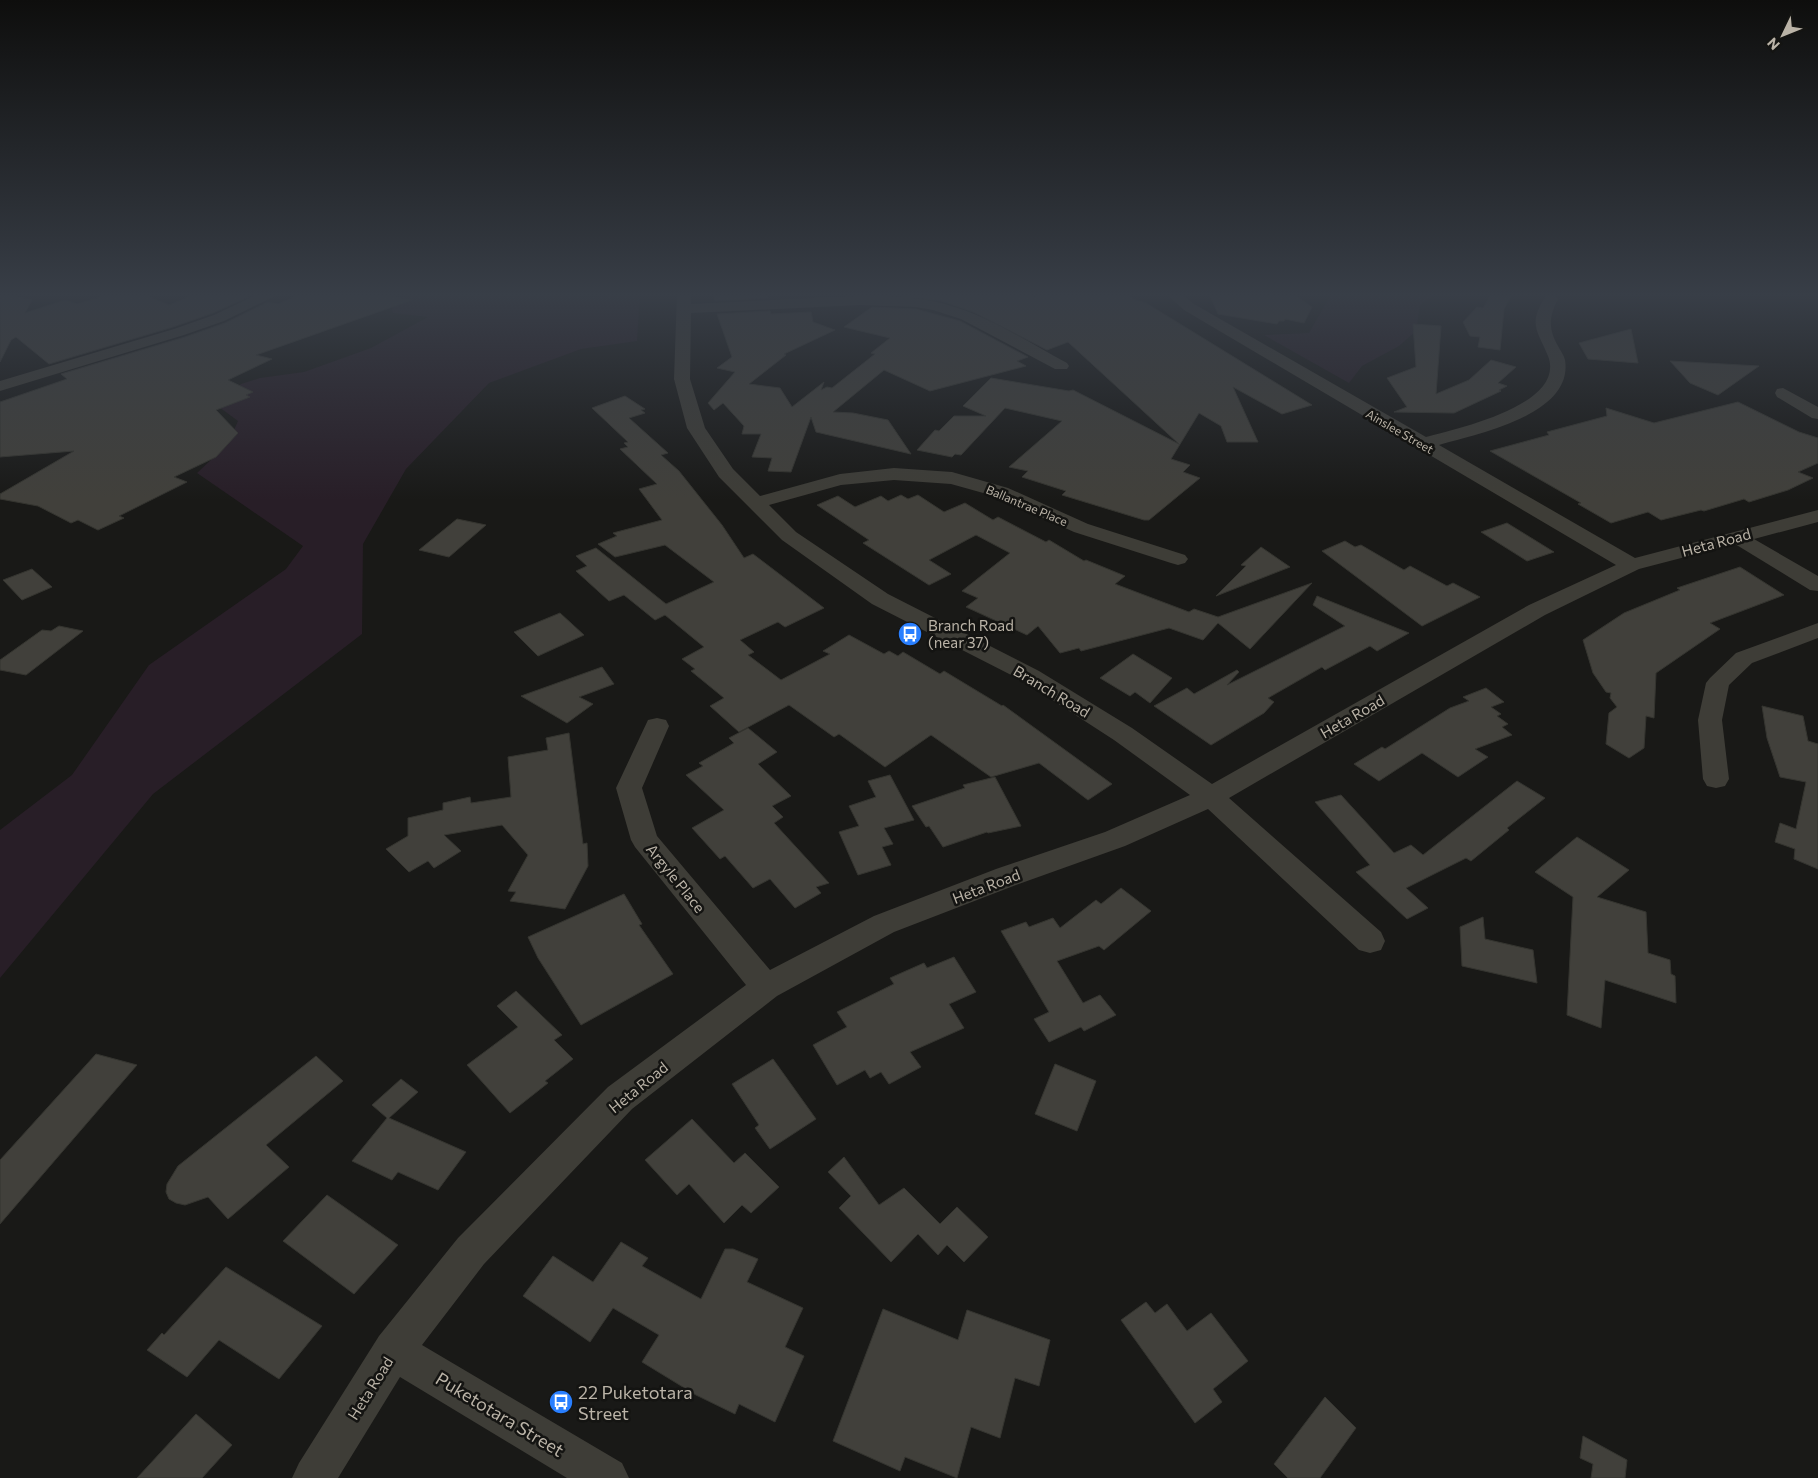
<svg xmlns="http://www.w3.org/2000/svg" width="1818" height="1478" viewBox="0 0 1818 1478" font-family="Commissioner,sans-serif">
  <style>
    .green { fill: #281e27 }
    .building { fill: #41403b; stroke: #353530 }
    .lines { fill: none; stroke-linecap: round; stroke-linejoin: round }
    .minor { fill: #3e3d37; fill-rule: evenodd }
    .labels { text-anchor: middle; dominant-baseline: central; stroke-width: 5; stroke-linejoin: round; paint-order: stroke }
    .far-street-label { font-size: 12px; fill: #bab3a7; stroke: #141412 }
    .street-label { font-size: 15px; fill: #bab3a7; stroke: #141412 }
    .poi-label { font-size: 15px; fill: #bab3a7; stroke: #141412; text-anchor: start }
    .near-poi-label { font-size: 18px; fill: #bab3a7; stroke: #141412; text-anchor: start }
    .near-street-label { font-size: 18px; fill: #bab3a7; stroke: #141412 }
  </style>
  <rect width="100%" height="100%" fill="#191917"/>
  <path class="green" d="M409 293H581L580 298 640 294 637 341 581 349 489 383 406 469 363 544 362 634 153 794 0 978V830L72 775 149 665 286 569 303 546 197 473 228 444 238 421 219 407 241 384 260 378 304 372 371 348 428 317 393 313 391 305Z
    M1328 293H1438L1420 305 1416 331 1399 346 1362 366 1349 383 1264 335 1309 333 1330 296Z"/>
  <path class="building" d="M0 293 32 300 25 313 65 300 77 304 114 293H140L169 305 198 293H230L248 297 213 313 173 327 49 364 16 337 11 340 0 362Z
    M303 293H371L412 300 256 355 272 359 228 380 253 392 246 395 250 397 216 410 238 433 216 457 174 477 187 482 119 516 124 518 98 530 78 520 71 523 38 506 0 499V494L74 451 0 457V402L67 379 61 374 185 337 225 323 268 302 278 304Z
    M714 293H767L768 298 715 301Z
    M894 293H1017L1035 297 1039 293H1124L1136 300 1146 303 1312 405 1282 414 1233 387 1258 442H1227L1221 426 1199 413 1171 459 1190 465 1183 472 1200 478 1149 520H1144L1062 495 1066 491 1022 477 1028 471 1009 467 1062 421 1005 408 961 455 955 454 952 457 917 450 935 430 939 431 954 416H986L963 406 991 378 1069 391 1073 390 1179 444 1068 342 1047 350 973 312 941 301 891 295Z
    M1209 293H1292L1312 307 1304 323 1285 319 1284 321H1279L1277 324 1218 314Z
    M1492 293H1513L1504 309 1500 350 1478 347 1480 337 1470 336 1463 322 1477 307 1483 308Z
    M872 307 916 309 960 321 1028 357 1017 361 1026 366 930 391 884 370 833 412 853 413 888 420 911 454 816 432 811 417 791 472 768 471 772 458 752 457 761 434H742L744 426 723 403 714 410 708 403 735 372 717 368 732 357 717 314 770 311 771 314 811 312 813 322 835 330 784 354 786 355 749 384 780 388 792 407 824 382 821 390 827 387 832 388 875 354 871 353 890 338 844 327Z
    M1413 324 1441 326 1436 394 1469 380 1491 360 1516 367 1498 383 1507 386 1499 390 1501 391 1454 413 1394 412 1407 407 1387 378 1416 367Z
    M1631 329 1638 363 1588 359 1579 343Z
    M1670 361 1759 366 1718 395 1690 383Z
    M625 396 645 409 641 410 645 413 629 418 668 453 661 455 679 471 722 525 744 558 753 554 824 608 785 627 778 622 740 640 754 652 748 655 781 680 830 654 823 651 849 635 884 654 889 651 898 656 903 652 940 674 944 671 1002 706 1003 705 1112 784 1088 800 1039 763 991 777 931 735 885 767 839 734 834 737 789 705 739 732 710 706 724 698 691 671 695 669 682 659 704 647 665 615 655 620 624 595 609 601 576 571 587 566 576 556 596 548 666 604 714 582 665 545 615 557 598 544 617 536 613 533 662 520 639 489 657 484 620 449 628 447 624 443 628 442 592 408Z
    M1738 402 1799 432 1818 438V463L1798 472 1813 478 1788 490 1749 502 1744 499 1704 511 1701 510 1661 520 1648 512 1611 523 1578 504 1581 503 1490 451 1549 435 1547 432 1607 416 1606 408 1654 423Z
    M901 495 908 499 918 495 944 512 965 503 993 520 998 517 1046 542 1049 540 1084 561 1086 560 1125 576 1115 584 1189 612 1194 609 1218 617 1312 583 1250 649 1218 623 1203 640 1169 628 1081 651 1079 648 1060 653 1038 626 1027 635 966 607 978 598 962 591 1010 553 976 535 929 560 951 574 929 585 863 543 869 540 817 505 838 496 855 507 881 496 888 501Z
    M457 519 486 525 449 557 419 550Z
    M1507 523 1554 552 1527 561 1481 532Z
    M1345 541 1355 547 1361 545 1404 570 1410 566 1447 586 1453 583 1480 597 1422 626 1322 551Z
    M1261 547 1290 567 1216 596 1246 566 1241 565Z
    M1740 567 1784 595 1710 623 1720 629 1656 673 1654 718 1646 716 1644 748 1629 758 1606 744 1609 713 1617 707 1610 698 1611 693 1606 692 1593 673 1583 640 1624 613 1680 590 1677 588Z
    M32 569 52 587 22 600 3 580Z
    M1317 596 1409 633 1377 651 1370 646 1325 670 1322 667 1268 698 1274 702 1264 713 1211 745 1154 706 1187 688 1194 694 1237 670 1239 672 1227 685 1345 626 1313 605Z
    M560 613 584 635 538 656 514 632Z
    M59 626 83 631 26 675 0 670V660L42 630 51 631Z
    M1133 654 1172 678 1150 703 1135 692 1130 696 1100 678Z
    M602 667 614 684 579 697 593 704 567 723 521 696Z
    M1486 688 1504 702 1491 707 1501 714 1497 716 1508 724 1502 727 1512 735 1475 749 1488 757 1458 777 1422 753 1379 781 1354 764 1382 747 1385 749 1450 708 1469 701 1463 697Z
    M1762 706 1803 716 1808 741 1818 744V869L1794 859 1795 849 1775 842 1780 823 1796 829 1806 782 1780 777 1767 738Z
    M748 728 777 752 758 764 791 796 772 806 783 817 774 823 829 883 816 887 821 893 795 908 770 879 753 888 725 856 720 859 692 828 724 810 686 775 703 766 699 763 734 743 729 738Z
    M569 733 583 844 587 843 588 866 565 909 510 901 516 892 508 891 528 855 502 825 444 835 461 851 434 868 428 861 409 872 386 849 408 836V818L443 810V803L470 797 471 803 511 797 508 757 548 750 546 738Z
    M890 775 914 820 884 828 893 844 882 847 891 865 858 875 839 832 859 826 849 806 876 797 868 781Z
    M995 777 1021 826 988 833 987 832 943 847 929 826 926 827 912 806 965 788 963 785Z
    M1517 781 1545 798 1507 828 1509 830 1471 861 1466 858 1406 888 1428 908 1407 919 1356 872 1370 865 1315 802 1341 795 1394 853 1411 845 1423 855Z
    M1577 837 1629 870 1597 897 1646 912 1648 953 1670 960 1671 974 1675 976 1676 1003 1605 980 1601 1028 1567 1015 1573 897 1535 872Z
    M1121 888 1151 911 1104 950 1099 946 1057 961 1083 1003 1100 995 1116 1015 1084 1031 1081 1027 1049 1042 1034 1019 1049 1012 1001 931 1026 922 1029 927 1053 918 1060 928 1096 900 1101 904Z
    M624 894 642 924 639 925 673 974 581 1025 538 958 528 937Z
    M1483 917 1485 939 1533 950 1537 983 1462 966 1460 927Z
    M954 957 976 992 949 1004 964 1028 910 1052 921 1067 889 1084 881 1072 870 1078 865 1070 837 1085 813 1045 847 1027 837 1012 894 984 890 978 924 963 927 968Z
    M516 991 562 1035 554 1040 573 1059 545 1081 548 1083 510 1113 467 1065 518 1027 497 1006Z
    M96 1054 137 1065 0 1224V1160Z
    M316 1056 343 1081 266 1145 289 1167 228 1219 208 1197 185 1205 176 1203 169 1199 166 1192 167 1184 178 1166Z
    M773 1059 816 1119 770 1149 755 1128 759 1125 732 1084Z
    M1055 1064 1096 1081 1077 1131 1035 1114Z
    M401 1079 418 1092 389 1118 466 1152 438 1190 398 1172 392 1180 352 1161 387 1118 372 1105Z
    M692 1119 734 1163 745 1153 779 1187 751 1213 742 1205 724 1223 689 1184 677 1195 645 1160Z
    M844 1157 879 1205 904 1188 940 1224 957 1207 988 1237 964 1262 947 1245 938 1255 918 1234 891 1262 839 1208 851 1196 828 1172Z
    M327 1195 398 1245 354 1294 283 1241Z
    M621 1242 648 1258 642 1266 701 1299 725 1249H733L758 1259 747 1282 803 1308 785 1347 804 1356 775 1422 739 1404 735 1414 696 1395 642 1362 659 1335 613 1308 590 1342 523 1296 553 1256 593 1282Z
    M226 1267 322 1326 279 1379 219 1340 187 1377 147 1350 162 1333 164 1335Z
    M1146 1302 1155 1313 1167 1304 1187 1331 1211 1313 1248 1361 1213 1389 1222 1402 1195 1423 1121 1320Z
    M883 1309 958 1340 967 1310 1050 1340 1039 1386 1015 1378 1000 1438 971 1427 957 1478 905 1457 900 1471 833 1441Z
    M1325 1397 1356 1428 1320 1478H1288L1274 1464Z
    M196 1414 232 1445 202 1478H137Z
    M1583 1436 1627 1460 1625 1478H1591L1593 1464 1580 1458Z"/>
  <g class="lines">
    <path class="minor" d="M260 293H277L275 296 224 321 184 335 0 391V381L174 329 214 315Z
      M677 293H691V304C731 302 772 300 812 298 861 296 911 292 958 308 997 321 1031 344 1067 363L1069 366 1067 369H1055L961 319 933 310 916 307 860 305 691 313 690 379 705 428 733 469 760 496 840 474 894 468 952 472 1008 488 1088 524 1185 555 1188 559 1185 563 1178 565 1171 563 1074 532 994 496 951 484 894 480 841 485 769 505 796 532 888 594 1039 671 1132 728 1212 784 1529 605 1616 565 1184 310 1165 293H1180L1194 304 1426 437C1456 429 1567 405 1548 356 1538 331 1527 324 1546 296H1556L1558 299C1549 316 1548 329 1558 346 1560 350 1564 355 1565 360 1574 415 1477 434 1439 445L1635 558 1818 510V522L1754 539 1818 576V591L1810 590 1735 544 1639 569 1545 615 1229 798 1381 932 1385 941 1381 950 1370 953 1359 950 1208 809 1125 846 1016 885 894 932 777 996 632 1109 484 1264 422 1345 622 1463 629 1478H567L400 1377 338 1478H292L299 1463 379 1336 458 1238 608 1087 746 985 635 847 631 840 616 788 648 720 657 718 666 720 669 726 642 788 657 836 770 970 874 916 996 869 1105 832 1190 795 1114 740 1023 681 872 604 782 540 719 477 687 428 674 379Z
      M1783 388 1818 407V419L1812 418 1777 397 1775 393 1777 389Z
      M1818 623V638L1752 663 1729 685 1722 720 1729 779 1725 786 1716 788 1707 786 1703 779 1698 720 1706 683 1710 678 1736 653Z"/>
  </g>
  <linearGradient id="sky" x2="0" y2="1"><stop stop-color="#0e0e0d"/><stop offset="0.59" stop-color="#383e47"/><stop offset="1" stop-color="#383e47" stop-opacity="0"/></linearGradient>
  <rect width="1818" height="500" fill="url(#sky)"/>
  <defs>
    <g id="bus-disc" transform="scale(1.25)"><circle r="9.5" fill="#297fff" stroke="#141412"/><path d="M-5-6H5V4H4V6H2V4H-2V6H-4V4H-5ZM-3.5-4V0h7V-4ZM-3.5 1.2v1.5H-2V1.2ZM2 1.2v1.5H3.5V1.2Z" fill="#fff"/></g>
  </defs>
  <g fill-rule="evenodd">
    <use href="#bus-disc" x="910" y="634"/>
    <use href="#bus-disc" x="561" y="1402"/>
  </g>
  <g class="labels">
    <g class="far-street-label">
      <text transform="translate(1400 431) rotate(30)">Ainslee Street</text>
      <text transform="translate(1027 505) rotate(23)">Ballantrae Place</text>
    </g>
    <g class="street-label">
      <text transform="translate(1716 542) rotate(-15)">Heta Road</text>
      <text transform="translate(1052 691) rotate(31)">Branch Road</text>
      <text transform="translate(1352 716) rotate(-30)">Heta Road</text>
      <text transform="translate(676 878) rotate(51)">Argyle Place</text>
      <text transform="translate(986 886) rotate(-21)">Heta Road</text>
      <text transform="translate(638 1087) rotate(-39)">Heta Road</text>
      <text transform="translate(370 1388) rotate(-58)">Heta Road</text>
    </g>
    <g class="poi-label">
      <text x="928" y="625">Branch Road<tspan x="928" dy="17">(near 37)</tspan></text>
    </g>
    <g class="near-poi-label">
      <text x="578" y="1392">22 Puketotara<tspan x="578" dy="21">Street</tspan></text>
    </g>
    <g class="near-street-label">
      <text transform="translate(500 1414) rotate(31)">Puketotara Street</text>
    </g>
  </g>
  <g transform="translate(1783 35) rotate(227)" stroke="#141412" stroke-width="4" paint-order="stroke">
  <path d="M0-4L9 19L0 12L-9 19Z" fill="#bab3a7"/>
  <text y="-8" font-size="14" font-weight="bold" text-anchor="middle" fill="#bab3a7">N</text>
  </g>
</svg>
